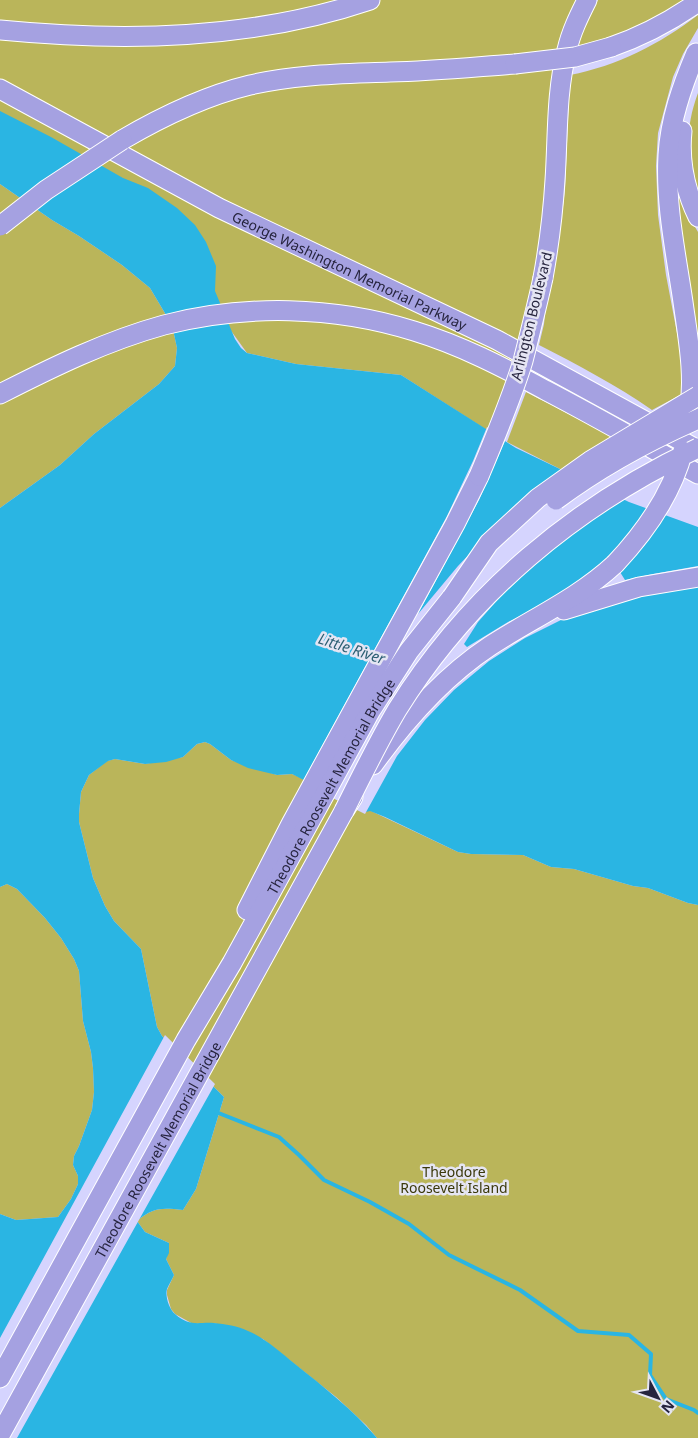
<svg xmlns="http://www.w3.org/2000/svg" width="698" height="1438" viewBox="0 0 698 1438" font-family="'Noto Sans',sans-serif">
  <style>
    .green { fill: #bab55a }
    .water { fill: #2ab5e3 }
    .pier { fill: #d5d4fe }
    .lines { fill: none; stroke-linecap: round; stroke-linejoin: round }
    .stream { stroke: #2ab5e3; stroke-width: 4 }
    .motorway-casing { stroke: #fff; stroke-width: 21 }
    .motorway { stroke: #a5a1e1; stroke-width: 19 }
    .motorway-bridge-casing { stroke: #fff; stroke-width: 21; stroke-linecap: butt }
    .motorway-bridge { stroke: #a5a1e1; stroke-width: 19 }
    .labels { text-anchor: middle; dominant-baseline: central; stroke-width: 5; stroke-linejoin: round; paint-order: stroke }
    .street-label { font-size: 14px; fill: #26243e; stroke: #e5e5f3 }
    .park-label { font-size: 14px; fill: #3a380a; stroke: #e5e5f3 }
    .water-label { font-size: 15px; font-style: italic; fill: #2c5f73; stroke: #e5e5f3 }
  </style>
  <rect width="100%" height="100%" fill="#d5d4fe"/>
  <path class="green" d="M0 0H587L579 15 537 271 496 436 401 375 296 364 247 353 201 289 0 131Z
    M598 0H687C676 7 666 15 654 21 629 33 603 41 576 46L587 21Z
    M698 15V28L683 54 673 77 658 133 656 166 658 215 666 275 683 365 684 393 652 410C616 385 578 365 539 345L544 324 547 296H549L560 231 565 190 570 75C617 66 660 44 698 15Z
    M698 93V195C687 157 684 131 698 93Z
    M675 179 682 205 698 232V346L692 315Z
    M0 184 52 220 79 236 122 265 150 288 172 325 177 348 175 366 159 384 94 434 60 465 0 508Z
    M526 392 613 437 562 470 507 442Z
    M205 742 210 744 231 760 277 775 292 774 299 777 458 852 471 854 523 855 551 867 574 869 633 886 648 888 688 903 698 905V1438H377L366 1425 336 1397 263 1339 214 1323 193 1324 175 1314 171 1309 167 1295V1290L174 1275 166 1259 169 1243 145 1232 137 1221C154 1207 162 1208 183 1210L196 1189 224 1097 162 1036 157 1027 141 949 114 921 105 906 93 878 79 822V814L81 792 89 775 107 761 115 759 145 764 183 757 197 744Z
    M7 884 17 889 45 918 61 938 74 959 79 971 83 1021 91 1052 93 1068 94 1092 92 1110 79 1146 74 1156 73 1165 78 1176V1184L71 1199 58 1217 16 1220 0 1214V887Z"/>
  <path class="water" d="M0 111 51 137 123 178 148 188 177 208 195 225 206 242 216 266 215 291 235 339 241 348 247 353 296 364 401 375 516 448 629 502 698 527V905L688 903 648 888 633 886 574 869 551 867 523 855 471 854 458 852 385 817 370 811 366 812 292 774 277 775 248 768 231 760 210 744 205 742 197 744 183 757 166 762 145 764 115 759 108 761 89 775 81 792 79 814V822L93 878 105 906 114 921 141 949 157 1027 162 1036 224 1097 196 1189 183 1210C162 1208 154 1207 137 1221L145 1232 169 1243V1253L166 1259 174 1275C172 1280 169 1284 167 1289 165 1296 169 1309 175 1314 190 1327 197 1322 214 1323 225 1324 238 1326 248 1331 265 1338 280 1352 295 1364 324 1387 353 1410 377 1438H0V1214L16 1220 58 1217 71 1199 78 1184V1176L73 1165 74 1156 79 1146 92 1110 94 1092 93 1068 91 1052 83 1021 79 971 74 959 61 938 45 918 17 889 7 884 0 887V508L60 465 94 434 159 384 175 366 177 348 172 325 150 288 122 265 79 236 52 220 0 184Z"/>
  <path class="pier" d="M487 427 506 439 479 500 418 614 458 566 501 521 566 469 622 496 555 546 508 588 478 622 464 644 467 647 508 622 559 597 662 519 644 546 620 572 625 580 653 574 698 566V584L674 587 569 616 525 638 489 661 454 690 425 720 397 756 365 814 302 783 447 516 473 461Z
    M165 1035 215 1084 17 1438H0V1338Z"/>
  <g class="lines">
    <path class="stream" d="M216 1112 279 1137 299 1155 324 1180 370 1202 409 1224 449 1255 520 1290 578 1331 629 1335 651 1354 650 1375 666 1399 694 1410 698 1413"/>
    <g class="motorway-casing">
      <g id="motorway">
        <path d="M0 30C123 42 252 40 370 0"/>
        <path d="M611 47C643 36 671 21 698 2"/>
        <path id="s1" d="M0 89 219 208 497 340 698 450"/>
        <path d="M682 131C679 161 685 190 698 217"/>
        <path d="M122 140C163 116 204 96 250 85 297 74 343 74 390 72 432 71 473 67 515 64"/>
        <path d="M543 278C549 245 553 213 555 180 558 136 556 92 567 50 571 32 579 16 587 0"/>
        <path d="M0 394C53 367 106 341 164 325 245 304 334 306 414 331 460 345 503 367 545 390 597 417 647 446 698 474"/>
        <path d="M689 415C695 379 689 344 684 309 677 258 665 207 668 155 670 120 682 86 696 53"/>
        <path d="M564 610 639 587 698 577"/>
        <path d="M373 765C406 719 443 677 490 646 533 618 577 599 615 564"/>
        <path d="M247 910 291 824 455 524 479 476"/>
        <path id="s2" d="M0 1378 186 1040 232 963 371 710 409 651 452 597"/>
        <path id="s3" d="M0 1435 344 811 353 797"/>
      </g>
    </g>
    <use href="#motorway" class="motorway"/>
    <g class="motorway-bridge-casing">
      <path id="motorway-bridge" d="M515 64 575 57 611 47
        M0 226 46 190 122 140
        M479 476C495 438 511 400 523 361 530 333 537 306 543 278
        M556 500C600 467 648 441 698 419
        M615 564C645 532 672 494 683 451
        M452 597 489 543 538 498 590 461 698 396
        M344 811C361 777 378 742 397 710 469 594 575 506 698 448"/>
    </g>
    <use href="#motorway-bridge" class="motorway-bridge"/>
  </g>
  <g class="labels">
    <g class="street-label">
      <text stroke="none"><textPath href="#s1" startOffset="394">George Washington Memorial Parkway</textPath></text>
      <text transform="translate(531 316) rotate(-76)">Arlington Boulevard</text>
      <text stroke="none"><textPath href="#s2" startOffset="678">Theodore Roosevelt Memorial Bridge</textPath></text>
      <text stroke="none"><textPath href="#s3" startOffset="326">Theodore Roosevelt Memorial Bridge</textPath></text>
    </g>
    <g class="park-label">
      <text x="454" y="1171">Theodore<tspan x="454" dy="16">Roosevelt Island</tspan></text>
    </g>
    <g class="water-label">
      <text transform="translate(352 648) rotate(18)">Little River</text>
    </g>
  </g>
  <g transform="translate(658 1398) rotate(131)" stroke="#e5e5f3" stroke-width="4" paint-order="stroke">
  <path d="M0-4L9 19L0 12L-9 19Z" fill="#26243e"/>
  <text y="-8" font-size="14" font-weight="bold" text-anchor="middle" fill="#26243e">N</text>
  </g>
</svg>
